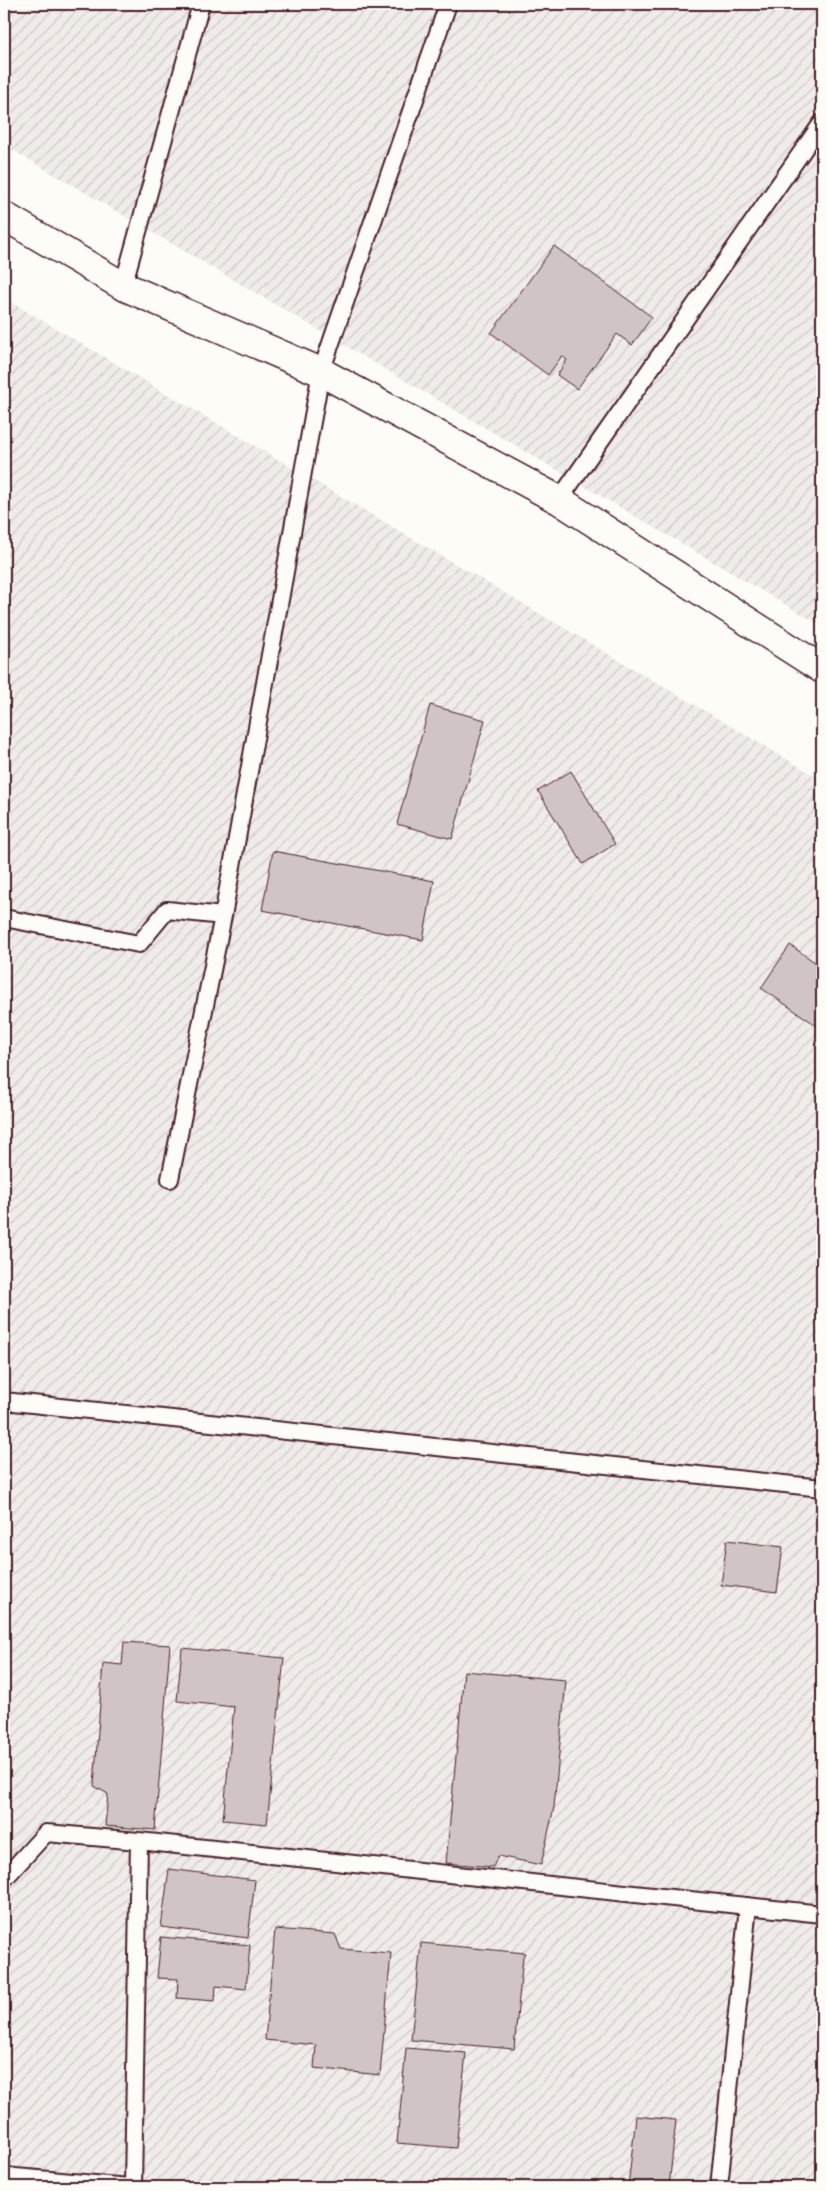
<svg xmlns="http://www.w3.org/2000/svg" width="826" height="2191" viewBox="0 0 826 2191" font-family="Mali,sans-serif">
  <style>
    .industrial { fill: url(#industrial-furrows) }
    .building { fill: #d0c5c4; stroke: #4a1f2b }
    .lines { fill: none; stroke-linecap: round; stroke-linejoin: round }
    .lane-casing { stroke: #4a1f2b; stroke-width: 20 }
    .street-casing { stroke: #4a1f2b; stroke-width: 31 }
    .lane { stroke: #fdfcf7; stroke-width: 16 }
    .street { stroke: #fdfcf7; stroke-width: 28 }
  </style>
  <defs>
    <pattern id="industrial-furrows" width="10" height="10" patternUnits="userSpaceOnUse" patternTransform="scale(1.25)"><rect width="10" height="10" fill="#f0ece8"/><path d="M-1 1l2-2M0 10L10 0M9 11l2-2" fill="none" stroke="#cfcac7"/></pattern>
  </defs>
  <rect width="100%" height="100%" fill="#fdfcf7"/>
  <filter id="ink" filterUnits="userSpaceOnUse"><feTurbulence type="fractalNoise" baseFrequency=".02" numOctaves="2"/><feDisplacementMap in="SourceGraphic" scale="10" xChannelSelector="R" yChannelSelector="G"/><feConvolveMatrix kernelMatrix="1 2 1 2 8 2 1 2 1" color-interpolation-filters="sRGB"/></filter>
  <g filter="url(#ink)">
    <path class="industrial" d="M11 4H822V626L4 145V51Z
      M4 298 822 780V2187H4Z"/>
    <path class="building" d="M554 246 652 317 632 345 617 334 577 389 557 375 567 360 562 356 548 375 491 333Z
      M430 705 485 720 452 839 397 824Z
      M571 771 615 844 583 864 538 791Z
      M273 851 434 881 423 940 262 910Z
      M790 945 822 967V1029L761 988Z
      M727 1540 783 1547 777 1592 721 1585Z
      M124 1642 170 1645 155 1830 105 1826 108 1794 94 1786 103 1663 122 1665Z
      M182 1648 284 1658 267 1824 223 1820 234 1707 177 1701Z
      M464 1671 566 1680 554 1807 541 1865 498 1856 493 1867 446 1863Z
      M169 1869 255 1880 248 1938 161 1927Z
      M275 1929 335 1934 341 1949 391 1953 380 2075 314 2068 316 2045 265 2040Z
      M161 1937 250 1945 246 1989 216 1986 215 2001 177 1998 178 1979 157 1978Z
      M421 1943 525 1953 523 1957 514 2049 411 2040Z
      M406 2048 466 2053 456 2148 397 2143Z
      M636 2116 676 2120 669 2187H628Z"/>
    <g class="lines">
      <g class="lane-casing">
        <path id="lane" d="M123 286 201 4
          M559 500 822 123
          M4 918 139 944 167 910 223 916
          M170 1179 223 916 321 372 448 4
          M4 1401 822 1488
          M4 1879 46 1833 139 1841 822 1914
          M4 2176 129 2187
          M133 2187 139 1841
          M719 2187 748 1906"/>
      </g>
      <g class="street-casing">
        <path id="street" d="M4 216 123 286 321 372 559 500 822 669"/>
      </g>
      <use href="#lane" class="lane"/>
      <use href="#street" class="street"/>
    </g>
  </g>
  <rect width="826" height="2191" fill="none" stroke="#fdfcf7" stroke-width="20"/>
  <rect x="10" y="10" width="806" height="2171" fill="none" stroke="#4a1f2b" stroke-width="2" filter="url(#ink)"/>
</svg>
